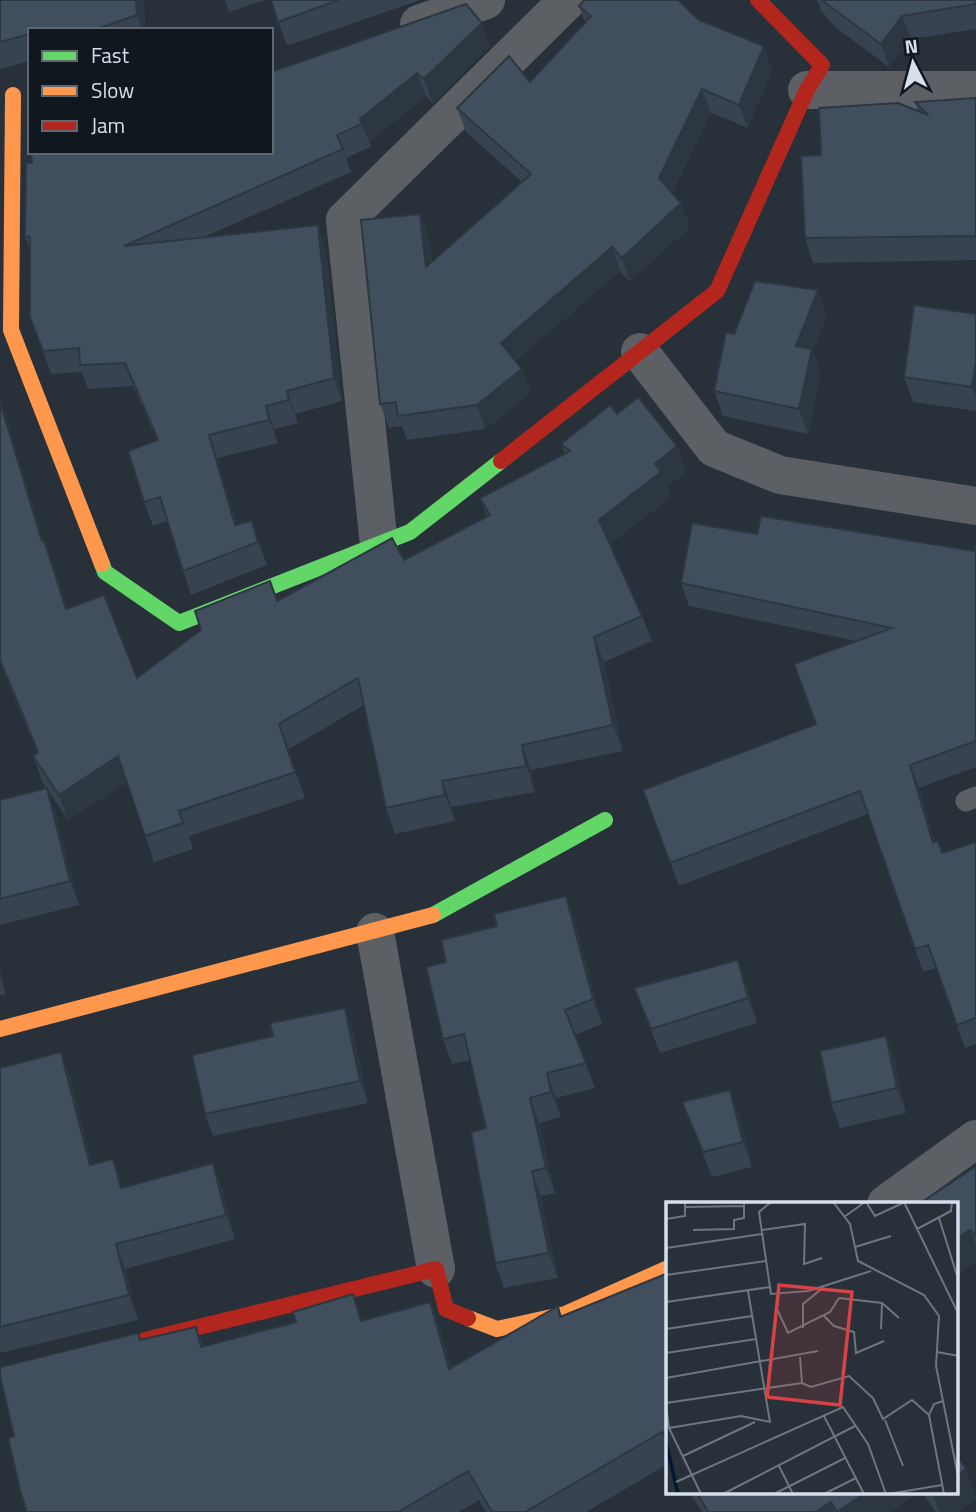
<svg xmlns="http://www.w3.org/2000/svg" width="976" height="1512" viewBox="0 0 976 1512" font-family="'Titillium Web',sans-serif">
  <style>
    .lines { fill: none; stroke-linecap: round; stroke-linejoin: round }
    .lane { stroke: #5c6064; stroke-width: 21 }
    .street { stroke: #5c6064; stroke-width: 38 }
    .fast { stroke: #63d668; stroke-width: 16 }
    .slow { stroke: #ff974d; stroke-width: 16 }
    .jam { stroke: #b3261e; stroke-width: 16 }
    .wall { fill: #374350 }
    .shaded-wall { fill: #2d3741 }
    .building { fill: #404e5d; stroke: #2d3741; stroke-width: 2 }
    .inset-river { fill: none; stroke: #041731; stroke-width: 3.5 }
    .inset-road { fill: none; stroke: #6e7680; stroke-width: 2 }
    .view { fill: #d64345; fill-opacity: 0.15; stroke: #d64345; stroke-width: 3.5 }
    .inset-edge { fill: none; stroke: #d6dfeb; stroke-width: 3.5 }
  </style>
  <rect width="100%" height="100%" fill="#283039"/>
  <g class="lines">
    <path class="lane" d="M966 801 976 797"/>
    <path class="street" d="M419 24 486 0
      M807 90H976
      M640 352 714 448 780 475 976 506
      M379 545 345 220 568 0
      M375 932 436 1269
      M886 1204 976 1139"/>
    <path class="fast" d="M102 564 105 572 179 623 410 532 501 461
      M433 915 605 820"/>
    <path class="slow" d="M13 95 11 330 102 564
      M0 1029 433 915
      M468 1318 497 1329 565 1314 668 1268"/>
    <path class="jam" d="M501 461 717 291 807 90 822 65 758 0
      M145 1340 436 1269 446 1309 468 1318"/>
  </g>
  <path class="wall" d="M0 0H144L145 30H30V61L0 69Z
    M225 0H265L229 12Z
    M271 0H420L287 46Z
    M817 0H976V29L911 39 889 67 835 27 822 12Z
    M579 6 699 20 772 70 748 128 711 113 672 193 681 203 690 227 630 282 620 271 516 361 522 369 531 393 485 429 407 440 402 426 389 428 380 404 420 214 429 238 432 262 522 182 466 132 457 108 530 82 585 22Z
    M482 23 490 46 433 103 426 96 369 142 371 147 346 158 351 172 204 237 326 249 342 401 295 414 298 423 274 429 278 443 217 458 237 525 252 521 267 565 191 595 167 521 153 526 144 502 157 441 133 386 88 389 82 372 51 374 39 340 30 317V249L25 236 32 163 271 152Z
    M976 98V260L813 263 805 238 821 155 919 112 915 102Z
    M976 314V411L913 402 904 377Z
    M827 315 813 352 821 374 808 434 723 416 714 391 734 334Z
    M0 396 43 540 54 566 67 609 137 678 270 581 277 601 404 560 487 517 480 498 565 454 561 444 617 414 677 446 686 472 667 487 671 497 610 544 642 616 652 641 604 662 623 751 531 770 535 792 452 807 455 821 395 834 386 808 364 705 289 749 305 798 189 836 193 849 154 862 127 782 68 820 47 789 55 812 79 905 0 925V800L46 788 42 781 33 756 37 753 0 663Z
    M757 534 975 551 976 539V767L919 788 935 842 942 853 976 842V1044L965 1048 936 968 923 972 868 814 679 886 643 790 816 725 856 641 689 606 681 583Z
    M575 920 602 1024 575 1035 595 1088 556 1098 561 1117 539 1123 555 1193 541 1196 558 1278 504 1288 495 1263 486 1128 470 1060 452 1064 443 1039 446 962Z
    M0 969 6 994 0 995Z
    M747 985 757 1023 660 1053 634 988Z
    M353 1030 368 1103 213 1136 205 1114Z
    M886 1036 895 1061 906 1113 840 1128 831 1103Z
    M0 1068 70 1076 92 1164 123 1187 222 1188 235 1239 125 1269 138 1320 0 1353Z
    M682 1102 739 1115 752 1167 712 1177Z
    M976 1166V1262L957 1275Z
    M668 1273V1464L586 1512H486L479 1500 459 1512H27L14 1436 138 1333 141 1339 196 1327 203 1346 363 1320 441 1331 451 1368 558 1306 562 1316Z
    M690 1493H919L890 1512H702Z
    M922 1493H957L976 1499 958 1512H936Z"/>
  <path class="shaded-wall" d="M136 0H144L145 30H142L137 15Z
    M902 16 911 39 889 67 881 44Z
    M482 23 490 46 433 103 424 79Z
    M764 46 772 70 748 128 739 105Z
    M417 73 426 96 369 142 360 119Z
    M702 89 711 113 667 202 659 178Z
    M681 203 690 227 630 282 622 258Z
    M420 214 429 238 435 291 426 267Z
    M318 225 326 249 342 401 334 378Z
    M612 247 620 271 510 366 501 343Z
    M818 290 827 315 813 352 821 374 808 434 799 409 796 346Z
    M976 362V396L972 387Z
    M522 369 531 393 485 429 477 405Z
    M287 391 295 414 298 423 289 400Z
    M0 396 51 566 42 541 0 402Z
    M266 406 274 429 278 443 269 420Z
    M209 435 217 458 244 548 235 525Z
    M677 446 686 472 667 487 671 497 608 546 599 520 655 464Z
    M252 521 260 544 267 565 258 542Z
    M44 540 54 566 76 635 66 609Z
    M594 637 604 662 623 751 613 725Z
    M279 724 289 749 305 798 295 772Z
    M522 745 531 770 535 792 526 766Z
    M118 756 128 782 68 820 59 795Z
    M910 765 919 788 942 865 933 843Z
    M442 781 452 807 455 821 445 795Z
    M47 788 55 812 79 905 70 881Z
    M566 896 575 920 602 1024 593 999Z
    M738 960 747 985 757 1023 748 998Z
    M0 969 6 994 0 977Z
    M345 1008 353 1030 368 1103 360 1081Z
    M886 1036 895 1061 906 1113 897 1088Z
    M61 1052 70 1076 99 1189 90 1165Z
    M547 1073 556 1098 561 1117 551 1092Z
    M730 1090 739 1115 752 1167 743 1142Z
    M530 1098 539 1123 555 1193 546 1168Z
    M113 1159 122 1183 130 1212 121 1188Z
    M213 1163 222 1188 235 1239 226 1215Z
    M532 1171 541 1196 558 1278 549 1253Z
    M970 1230 976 1245V1262L957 1275V1238Z
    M116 1244 125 1269 138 1320 129 1295Z
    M430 1302 441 1331 460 1399 449 1369Z
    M966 1469 976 1496V1499L958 1512H939L933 1494 934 1493H957V1476Z
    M865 1493H919L890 1512H837Z
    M831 1502 834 1512H815Z"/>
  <path class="building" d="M0 0H136L137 15 94 30H30V34L0 42Z
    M271 0H339L278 22Z
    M584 0H678L699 20 764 46 739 105 702 89 659 178 681 203 622 258 612 247 501 343 522 369 477 405 398 416 396 402 380 404 361 220 420 214 426 267 531 174 457 108 509 56 530 82 591 16 579 6Z
    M823 0H976V4L902 16 881 44 827 4Z
    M466 4 482 23 424 79 417 73 360 119 362 124 337 135 343 149 124 246 318 225 334 378 287 391 289 400 266 406 269 420 209 435 235 525 252 521 258 542 183 571 160 497 144 502 128 451 158 440 125 363 80 365 79 348 43 351 30 317V237L25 236 26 162 32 163 31 152H271V72Z
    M976 98V236L805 238 801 156 821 155 819 108 898 103 928 115 915 102Z
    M755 281 818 290 796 346 812 349 799 409 714 391 726 332 734 334Z
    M914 305 976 314V362L972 387 904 377Z
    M638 397 677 446 655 464 661 472 599 520 642 616 594 637 613 725 522 745 526 766 442 781 445 795 386 808 358 678 279 724 295 772 179 811 183 823 145 836 118 756 59 795 33 756 38 752 0 660V402L42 541 44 540 66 609 104 595 137 678 201 630 195 611 270 581 277 601 392 538 404 560 490 515 480 498 570 451 561 444 610 405 617 414Z
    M761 516 975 551 976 539V741L910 765 933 843 938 841 942 853 976 842V1018L957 1025 928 945 915 949 860 791 670 863 643 790 816 724 794 664 892 628 681 583 692 523 757 534Z
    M47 788 70 881 0 899V800Z
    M566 896 593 999 565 1010 586 1063 547 1073 551 1092 530 1098 546 1168 532 1171 549 1253 495 1263 471 1132 486 1128 464 1034 443 1039 426 967 446 962 441 940 497 926 494 914Z
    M738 960 748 998 651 1029 634 988Z
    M345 1008 360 1081 205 1114 192 1055 273 1036 270 1023Z
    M886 1036 897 1088 831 1103 820 1051Z
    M61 1052 90 1165 113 1159 121 1188 213 1163 226 1215 116 1244 129 1295 0 1327V1068Z
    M730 1090 743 1142 703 1152 682 1102Z
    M976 1166V1235L970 1230 957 1238V1204H919Z
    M668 1273V1443L662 1432 525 1512H492L468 1471 398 1512H27L20 1490 8 1438 14 1436 0 1376V1367L138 1333 140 1340 196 1327 201 1347 296 1322 293 1312 353 1294 361 1321 430 1302 449 1369 558 1306 560 1317Z
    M957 1455 966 1469 957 1476Z
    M697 1493H865L837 1512 831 1502 815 1512H708Z"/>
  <g transform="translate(666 1202)">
    <rect width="292" height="292" fill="#283039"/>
    <path class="inset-river" d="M0 240 12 292"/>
    <path class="inset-road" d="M105 0 93 10 105 92 142 89 205 69M167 0 184 22 192 59 258 93 273 114 270 164 293 279M200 0 209 14 239 0M238 0 291 109M20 5 78 4M178 15 199 0M273 16 293 80M0 17 19 14V0M251 27 285 9 286 0M27 28 68 27V18L78 16V0M96 28 139 22 138 62 156 56M189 45 225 34M0 46 96 32M0 73 100 59M113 90 111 107 122 131 164 110 173 96M173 96 216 101 233 116M0 100 104 85M158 114 168 124 188 130 190 151 218 139M137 126V102L158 85M0 127 86 114M215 127 216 101M271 150 293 154M0 151 90 137M134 155 136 181M0 176 152 149M0 201 136 181 145 185 183 174 207 196 217 217 246 198 263 213 278 292M0 204 3 226 35 292M263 213 268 202 277 199M158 214 198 292M219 218 237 264M3 226 75 214 104 220 82 89M17 254 89 220M113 264 127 292M10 280 177 205 202 242 220 292M57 292 189 224M108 292 179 256M158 292 190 276M222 292 276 283"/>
    <path class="view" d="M113 83 186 90 174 203 101 195Z"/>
    <rect width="292" height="292" class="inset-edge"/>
  </g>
  <rect x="28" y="28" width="245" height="126" fill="#10171f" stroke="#5f6771" stroke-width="2"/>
  <rect x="42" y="51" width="35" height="10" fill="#63d668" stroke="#5f6771" stroke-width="2"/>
  <text x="91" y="63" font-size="21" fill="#d6dfeb">Fast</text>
  <rect x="42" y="86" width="35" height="10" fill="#ff974d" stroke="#5f6771" stroke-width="2"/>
  <text x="91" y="98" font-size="21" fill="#d6dfeb">Slow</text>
  <rect x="42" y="121" width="35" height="10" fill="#b3261e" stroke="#5f6771" stroke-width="2"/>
  <text x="91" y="133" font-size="21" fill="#d6dfeb">Jam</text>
  <g transform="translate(913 63) rotate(354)" stroke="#10171f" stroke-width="5" paint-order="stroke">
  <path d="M0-5L12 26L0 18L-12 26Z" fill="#d6dfeb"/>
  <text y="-10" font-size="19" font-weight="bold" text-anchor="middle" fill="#d6dfeb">N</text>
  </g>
</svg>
